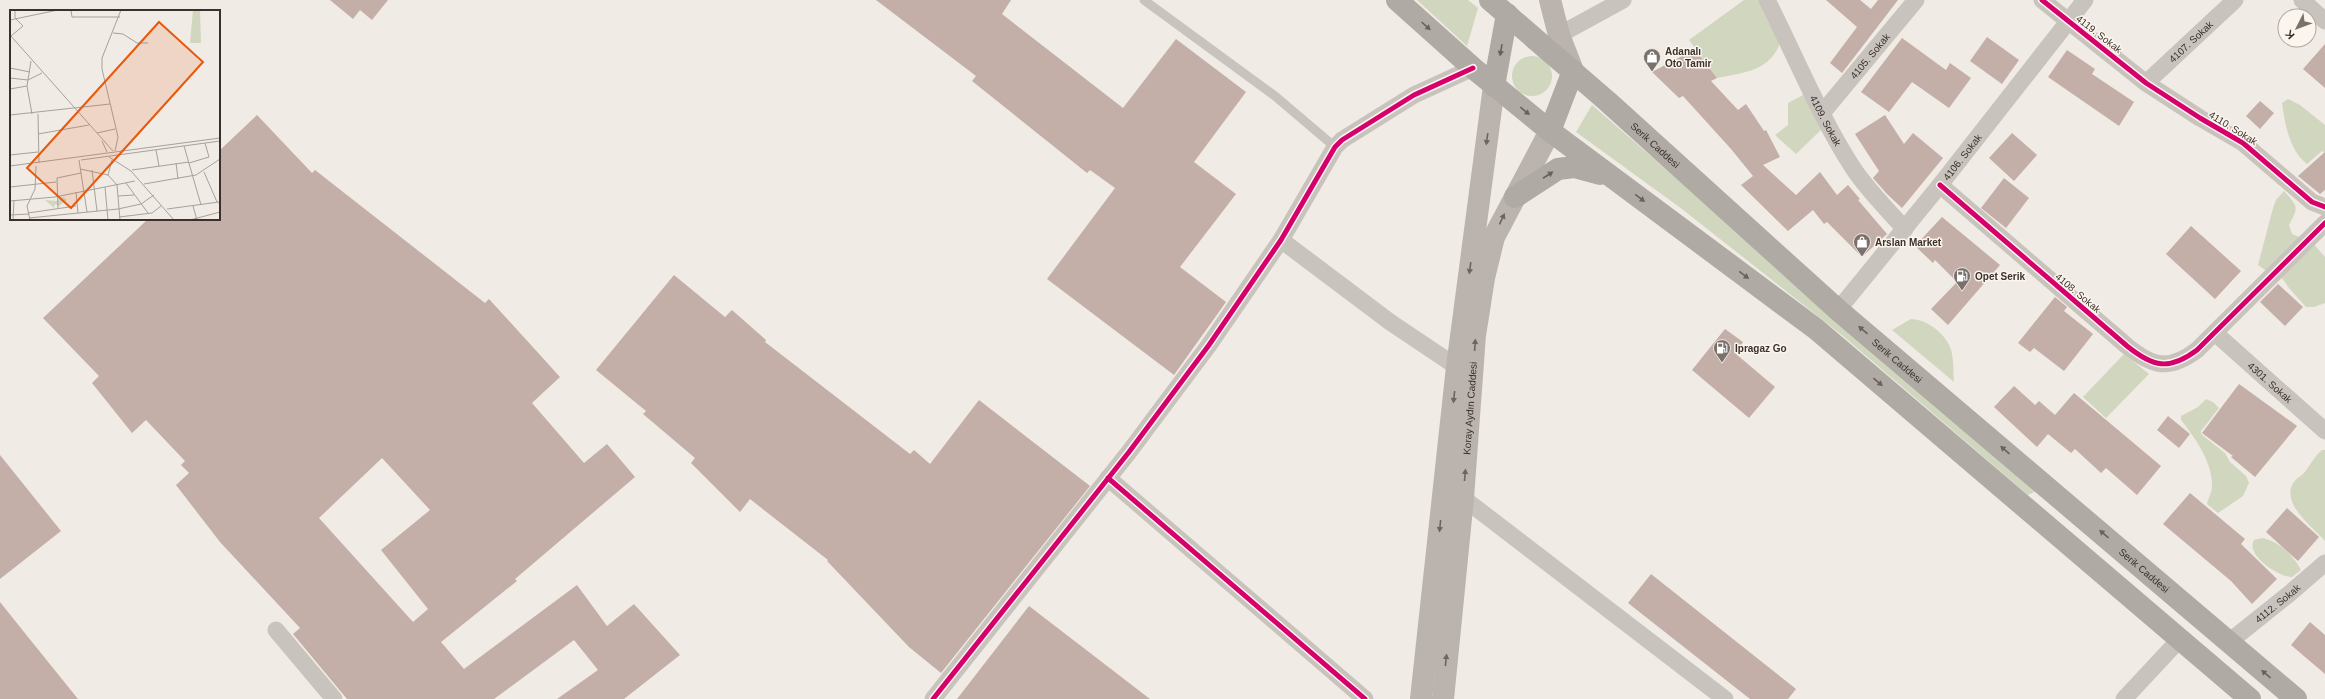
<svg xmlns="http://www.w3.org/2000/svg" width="2325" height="699" viewBox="0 0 2325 699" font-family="Helvetica,sans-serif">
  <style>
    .green { fill: #d1d6bf }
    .building { fill: #c3afa7; fill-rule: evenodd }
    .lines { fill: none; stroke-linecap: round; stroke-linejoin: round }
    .lane { stroke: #c9c3be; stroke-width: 9 }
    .street { stroke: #c9c3be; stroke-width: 17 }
    .secondary { stroke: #bab3ae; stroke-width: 22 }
    .highway { stroke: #afaaa4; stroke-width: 22 }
    .cycleway-casing { stroke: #fbf5ee; stroke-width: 8 }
    .cycleway { stroke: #d6006c; stroke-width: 5 }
    .oneway { fill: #69615b }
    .oneway2 { fill: #6e645f }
    .labels { text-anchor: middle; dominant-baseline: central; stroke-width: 3; stroke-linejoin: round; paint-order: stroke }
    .street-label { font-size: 10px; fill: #3b302b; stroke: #fbf5ee }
    .poi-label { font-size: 10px; font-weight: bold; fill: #3b302b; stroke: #fbf5ee; text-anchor: start }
    .inset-road { fill: none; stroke: #a8a09b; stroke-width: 1 }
    .view { fill: #e8590c; fill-opacity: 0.15; stroke: #e8590c; stroke-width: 2 }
    .inset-edge { fill: none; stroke: #3b302b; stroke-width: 2 }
  </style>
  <rect width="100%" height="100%" fill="#f0ebe5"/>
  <path class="green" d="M1417 0H1468L1478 8 1467 46Z
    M1744 0H1759L1780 43C1770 71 1743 73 1717 78L1689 40Z
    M1512 76a20 20 0 1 1 40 0a20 20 0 1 1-40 0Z
    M1805 94 1821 130 1796 154 1775 135 1788 125V103Z
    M2288 99 2300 105 2325 125V153L2322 151 2307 164C2289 150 2285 124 2282 103Z
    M1592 105 2036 491 2028 495 1843 336 1682 209 1576 132Z
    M2284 191C2298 207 2299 206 2289 225L2292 234 2312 242 2325 257V303L2314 307H2306L2289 288 2275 268 2265 270 2258 265 2273 208 2276 200Z
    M1911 319C1926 319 1947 334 1951 350 1954 360 1953 372 1954 382L1892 330Z
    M2124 354 2149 374 2106 418 2083 397Z
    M2206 399 2213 402 2219 408 2201 431V434L2225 453 2230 462 2246 476 2249 483 2243 496 2218 513 2207 504C2208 499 2212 492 2212 487 2213 462 2195 438 2181 420V416L2198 407Z
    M2322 450H2325V541C2314 528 2279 503 2294 482 2297 477 2304 475 2307 469 2312 462 2315 456 2322 450Z
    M2262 538C2279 541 2293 555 2301 570L2292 577C2279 577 2245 555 2254 540Z"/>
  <path class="building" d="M330 0H388L372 20 360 10 353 19Z
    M876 0H1011L1002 14 1123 108 1176 39 1246 92 1194 162 1236 194 1180 267 1226 302 1174 375 1047 279 1115 188 1090 170 1087 173 972 81 976 76Z
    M1826 0H1860L1871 9 1878 0H1898L1842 73 1830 63 1857 27Z
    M1987 37 2019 60 2002 84 1970 61Z
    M1902 38 1946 70 1950 63 1971 78 1949 108 1912 82 1889 112 1861 92Z
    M2325 44V88L2303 69Z
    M1695 49 1717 78 1711 81 1738 110 1746 104 1764 131 1766 130 1780 157 1763 165 1796 195 1820 172 1837 195 1848 185 1860 199 1858 200 1887 234 1862 257 1827 222 1824 224 1813 210 1788 231 1741 185 1753 176 1731 149 1683 96 1679 98 1652 72Z
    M2067 50 2095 69 2092 74 2134 102 2119 126 2048 77Z
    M2260 101 2274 113 2260 129 2246 116Z
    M257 115 312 173 315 170 485 303 489 299 560 377 532 403 584 463 607 444 635 477 515 579 517 581 441 642 464 669 577 585 607 626 634 604 680 655 624 699H557L598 670 574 640 494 699H347L293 634 300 628 220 542 176 485 189 473 181 465 185 461 146 420 132 433 92 383 99 376 43 318 148 219H219V151ZM382 458 430 510 381 550 428 609 413 622 319 518Z
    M1885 115 1904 144 1913 133 1943 158 1902 208 1887 194 1873 178 1879 171 1855 134Z
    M2012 133 2037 155 2014 181 1989 158Z
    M2325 152V190L2320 194 2298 176Z
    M2004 178 2029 198 2006 228 1981 208Z
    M1942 217 2000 265 1948 325 1931 309 1957 282 1935 260 1933 263 1915 246Z
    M2191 226 2241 271 2215 299 2166 254Z
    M674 275 725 317 732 310 766 340 765 342 910 454 914 450 930 464 979 400 1090 486 941 673 909 647 827 561 828 560 750 499 740 512 691 463 695 458 643 414 646 411 596 370Z
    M2278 284 2303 307 2285 326 2260 302Z
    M2055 297 2067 307 2064 311 2093 334 2064 371 2034 348 2030 352 2018 343Z
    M1725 329 1743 342 1736 354 1775 387 1749 418 1692 370Z
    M2239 384 2297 426 2255 477 2231 457 2233 456 2202 433Z
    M2014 386 2035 405 2039 401 2055 415 2074 393 2161 466 2137 495 2106 468 2101 473 2075 449 2071 453 2048 434 2037 447 1994 407Z
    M2168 416 2190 434 2179 448 2157 430Z
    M0 455 61 531 0 579Z
    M2190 493 2245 539 2241 544 2277 579 2252 604 2231 581 2163 524Z
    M2287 508 2319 537 2298 561 2266 532Z
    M1651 574 1796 689 1788 699H1750L1628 603Z
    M0 602 28 637 78 699H0Z
    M1029 606 1150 699H957Z
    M2310 622 2325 635V674L2291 645Z"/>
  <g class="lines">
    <path class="lane" d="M1144 0 1275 96 1335 147"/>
    <g class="street">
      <path id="s1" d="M1767 0C1795 55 1821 120 1855 171 1870 192 1887 210 1905 229"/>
      <path d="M2042 0 2146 83 2200 118 2243 143 2312 202 2325 207"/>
      <path d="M2302 0 2325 21"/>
      <path d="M1559 35 1623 0"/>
      <path id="s2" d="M2146 83 2235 0"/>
      <path id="s3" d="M1823 112 1916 0"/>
      <path d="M1940 185 2127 346C2153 367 2169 371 2197 350L2325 223"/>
      <path d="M1281 240 1390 322 1457 367"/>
      <path id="s4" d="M1838 310 1940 185 2085 0"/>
      <path id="s5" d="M2215 333 2325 431"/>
      <path d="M1108 478 1365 699"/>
      <path d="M1463 498 1725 699"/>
      <path d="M276 630 334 699"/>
      <path id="s6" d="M2229 642 2289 594 2325 563"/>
      <path d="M933 699 1129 452 1209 345 1281 240 1335 147 1342 140 1414 95 1473 68"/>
      <path d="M2124 699 2180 639"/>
    </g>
    <g class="secondary">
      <path d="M1550 0 1559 35 1573 71"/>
      <path d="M1421 699 1457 367 1494 86"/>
      <path id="s7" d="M1443 699 1463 498 1475 335 1484 278 1494 237 1550 131"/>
    </g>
    <g class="highway">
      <path d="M1397 0 1473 68 1550 131 1816 329 2250 699"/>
      <path id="s8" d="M1490 0 1607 101 1838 310 2296 699"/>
      <path d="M1494 86 1507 14"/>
      <path d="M1550 131 1573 71"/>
      <path d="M1515 197 1558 169 1574 167 1600 174"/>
    </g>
    <g class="cycleway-casing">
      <path id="cycleway" d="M2042 0 2146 83 2200 118 2243 143 2312 202 2325 207
        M1940 185 2127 346C2153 367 2169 371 2197 350L2325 223
        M1108 478 1365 699
        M933 699 1129 452 1209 345 1281 240 1335 147 1342 140 1414 95 1473 68"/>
    </g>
    <use href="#cycleway" class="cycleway"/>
  </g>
  <defs><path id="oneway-solid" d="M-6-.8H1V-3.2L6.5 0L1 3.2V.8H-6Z"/></defs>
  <g class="oneway">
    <use href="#oneway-solid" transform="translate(1426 26) rotate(42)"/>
    <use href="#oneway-solid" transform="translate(1501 50) rotate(100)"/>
    <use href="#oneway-solid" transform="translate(1525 111) rotate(39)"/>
    <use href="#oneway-solid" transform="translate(1548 175) rotate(-33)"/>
    <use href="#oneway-solid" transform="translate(1640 198) rotate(37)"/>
    <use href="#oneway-solid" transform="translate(1744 275) rotate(37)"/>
    <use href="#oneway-solid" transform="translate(1863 330) rotate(-140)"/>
    <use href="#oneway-solid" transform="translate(1878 382) rotate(40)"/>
    <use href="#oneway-solid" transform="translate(2005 450) rotate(-139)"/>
    <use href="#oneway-solid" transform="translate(2104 534) rotate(-139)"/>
    <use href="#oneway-solid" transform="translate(2266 674) rotate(-139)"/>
  </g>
  <g class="oneway2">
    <use href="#oneway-solid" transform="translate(1487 139) rotate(98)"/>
    <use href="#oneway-solid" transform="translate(1502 219) rotate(-65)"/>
    <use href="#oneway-solid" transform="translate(1470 268) rotate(98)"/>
    <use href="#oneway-solid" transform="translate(1475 345) rotate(-86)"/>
    <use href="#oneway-solid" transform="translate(1454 397) rotate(96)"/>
    <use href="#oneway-solid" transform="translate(1465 475) rotate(-85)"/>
    <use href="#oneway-solid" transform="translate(1440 526) rotate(96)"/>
    <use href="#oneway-solid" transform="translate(1446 660) rotate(-84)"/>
  </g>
  <defs>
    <g id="shop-pin" transform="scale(0.9)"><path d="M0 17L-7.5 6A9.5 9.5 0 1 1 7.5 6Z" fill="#7a716c" stroke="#fbf5ee"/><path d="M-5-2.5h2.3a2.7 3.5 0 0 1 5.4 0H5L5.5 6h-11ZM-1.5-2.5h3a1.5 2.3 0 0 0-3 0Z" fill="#fff"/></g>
    <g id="fuel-pin" transform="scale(0.9)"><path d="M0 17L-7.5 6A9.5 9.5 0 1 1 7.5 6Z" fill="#7a716c" stroke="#fbf5ee"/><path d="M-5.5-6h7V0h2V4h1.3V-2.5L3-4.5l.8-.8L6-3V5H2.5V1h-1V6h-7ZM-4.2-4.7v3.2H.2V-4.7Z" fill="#fff"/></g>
  </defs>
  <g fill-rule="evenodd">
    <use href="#shop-pin" x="1652" y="57"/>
    <use href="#shop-pin" x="1862" y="242"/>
    <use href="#fuel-pin" x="1962" y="276"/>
    <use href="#fuel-pin" x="1722" y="348"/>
  </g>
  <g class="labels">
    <g class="street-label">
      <text transform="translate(2099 34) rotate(38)">4119. Sokak</text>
      <text stroke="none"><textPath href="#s2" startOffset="61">4107. Sokak</textPath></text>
      <text stroke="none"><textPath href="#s3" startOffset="73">4105. Sokak</textPath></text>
      <text stroke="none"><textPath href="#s1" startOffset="134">4109. Sokak</textPath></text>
      <text transform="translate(2233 128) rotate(32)">4110. Sokak</text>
      <text stroke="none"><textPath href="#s8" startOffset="220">Serik Caddesi</textPath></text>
      <text stroke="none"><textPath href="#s4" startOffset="197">4106. Sokak</textPath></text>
      <text transform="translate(2078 293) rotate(40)">4108. Sokak</text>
      <text stroke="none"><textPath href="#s8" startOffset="544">Serik Caddesi</textPath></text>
      <text stroke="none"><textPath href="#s5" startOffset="74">4301. Sokak</textPath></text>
      <text stroke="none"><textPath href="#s7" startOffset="292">Koray Aydın Caddesi</textPath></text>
      <text stroke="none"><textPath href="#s8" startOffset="868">Serik Caddesi</textPath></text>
      <text stroke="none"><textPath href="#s6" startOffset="62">4112. Sokak</textPath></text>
    </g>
    <g class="poi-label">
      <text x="1665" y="51">Adanalı<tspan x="1665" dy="12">Oto Tamir</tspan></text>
      <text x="1875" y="242">Arslan Market</text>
      <text x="1975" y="276">Opet Serik</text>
      <text x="1735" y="348">Ipragaz Go</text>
    </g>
  </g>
  <g transform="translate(10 10)">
    <rect width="210" height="210" fill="#f0ebe5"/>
    <path d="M183 0H190L191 33H180ZM53 187 57 190 49 196 45 194 44 198 35 190 46 191Z" fill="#d1d6bf"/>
    <path class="inset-road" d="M61 0 62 7H110M0 10 48 0M103 23 113 24 127 33H138M0 25 103 141M1 26 13 16 5 8V0M21 51 17 76 22 104M0 58 20 62M0 68 18 70 32 63M0 79 17 76M28 104 29 153M0 105 100 94M87 123 105 119M28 124 79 115M92 131 97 142M174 136 191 195M146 140 149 156M105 141 108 127 92 59V48L111 0M0 145 28 142M99 147 121 161 164 210M69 150 77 202M71 150 210 131M166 153 168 169M179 153 199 147 195 133M0 156 210 128M70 159 98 165 107 175 110 210M82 160 87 201M122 160 179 152M194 162 207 192M98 165 102 150M116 173 138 203M134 174 186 165 210 149M0 177 46 172M95 177 98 210M66 182 68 203M108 186 124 185M0 191 45 187 125 171M183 196 187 210M48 198 47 168 71 163M157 199 209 192 210 197M18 203 66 196M0 205 19 204M109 207 142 203 151 196M19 208 108 199 131 194 144 185M3 210 4 190M20 210 17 196 25 179 26 156M180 210 210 202"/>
    <path class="view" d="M149 12 193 52 61 198 17 158Z"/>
    <rect width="210" height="210" class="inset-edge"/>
  </g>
  <g transform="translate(2297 28) rotate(228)"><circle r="19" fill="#fbf5ee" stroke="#aea6a0"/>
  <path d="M0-3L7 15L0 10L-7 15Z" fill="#7a716c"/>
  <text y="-6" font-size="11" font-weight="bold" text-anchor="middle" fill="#3b302b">K</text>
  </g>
</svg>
